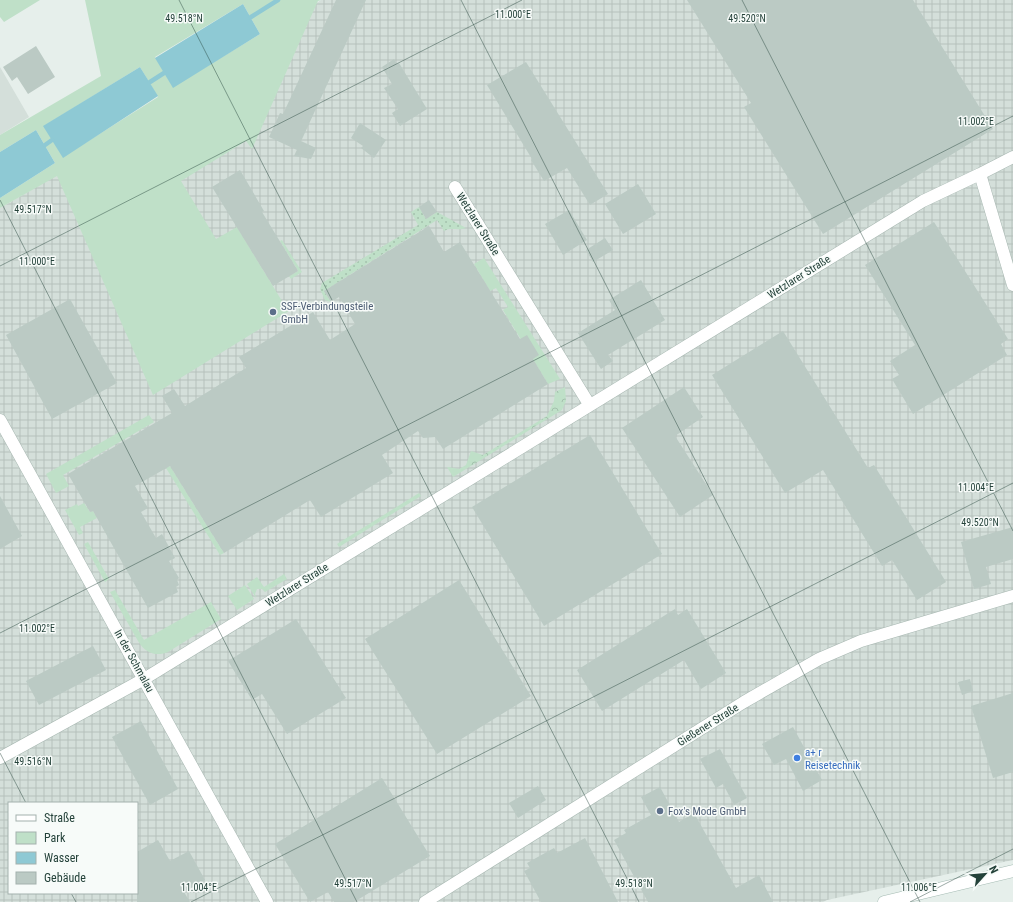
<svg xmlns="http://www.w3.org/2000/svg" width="1013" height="902" viewBox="0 0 1013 902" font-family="'Roboto Condensed',sans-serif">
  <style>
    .built { fill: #d4dfda }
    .industrial { fill: url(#industrial-grid); fill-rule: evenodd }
    .green { fill: #bfe0c8; fill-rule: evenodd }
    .forest { fill: url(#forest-crowns) }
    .garden { fill: url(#garden-dots) }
    .water { fill: #8ec9d4 }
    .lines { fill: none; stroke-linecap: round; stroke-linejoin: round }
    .stream { stroke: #8ec9d4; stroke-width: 4.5 }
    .building { fill: #bbcac4 }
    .minor-casing { stroke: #a8b8b2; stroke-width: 13 }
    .secondary-casing { stroke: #a4bbb3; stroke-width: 13 }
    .minor { stroke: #fff; stroke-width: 12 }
    .secondary { stroke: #fff; stroke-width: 12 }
    .ticks { fill: none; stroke: #24423a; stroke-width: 1; stroke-opacity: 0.45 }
    .service-dot { fill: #5c6f8a; stroke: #f7fbf9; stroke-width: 1.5 }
    .shop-dot { fill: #3f7fe0; stroke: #f7fbf9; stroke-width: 1.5 }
    .labels { text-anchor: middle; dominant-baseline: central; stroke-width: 3; stroke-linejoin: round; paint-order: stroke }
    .street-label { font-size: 11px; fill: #24423a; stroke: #f7fbf9 }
    .service-label { font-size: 11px; fill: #4e5e75; stroke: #f7fbf9; text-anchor: start }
    .shop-label { font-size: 11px; fill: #366cbe; stroke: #f7fbf9; text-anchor: start }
    .ticks-label { font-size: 10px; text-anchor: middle; fill: #24423a; stroke: #f7fbf9; stroke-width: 3; stroke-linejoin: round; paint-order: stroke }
  </style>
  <defs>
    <pattern id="industrial-grid" width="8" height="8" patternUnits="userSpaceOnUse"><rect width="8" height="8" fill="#d4dfda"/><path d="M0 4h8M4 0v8" fill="none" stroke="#b6c1bc"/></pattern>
    <pattern id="forest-crowns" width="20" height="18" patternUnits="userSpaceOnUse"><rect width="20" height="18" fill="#bfe0c8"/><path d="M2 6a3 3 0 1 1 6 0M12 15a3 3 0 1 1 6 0" fill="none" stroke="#a4c1ad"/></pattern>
    <pattern id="garden-dots" width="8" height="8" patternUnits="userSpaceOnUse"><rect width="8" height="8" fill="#bfe0c8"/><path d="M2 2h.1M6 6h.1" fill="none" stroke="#a4c1ad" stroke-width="1.8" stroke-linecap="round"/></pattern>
  </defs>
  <rect width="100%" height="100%" fill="#e6efeb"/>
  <path class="built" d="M0 67 29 117 0 135Z"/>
  <path class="industrial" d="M321 0H1013V860L827 900 823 902H0V208L57 175ZM9 803H137V893H9Z"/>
  <path class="green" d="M0 0H40L4 22 0 17Z
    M85 0H321L318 1 313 12 252 149 246 141 181 181 216 239 237 227 285 306 293 301 297 306 153 395 57 176 0 208V198L55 163 36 130 0 152V135L101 76ZM243 4 260 34 173 87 155 57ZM140 67 158 97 63 157 44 126Z
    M282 240 302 272 291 279 289 276 298 271 280 241Z
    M484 258 560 379 548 384 503 310 508 307 496 288 490 291 474 264Z
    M149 415 154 422 63 475 69 486 56 493 46 474Z
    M170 466 224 553 220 555 166 468Z
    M419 493 421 496 339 547 337 544Z
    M84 503 90 512 93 511 97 518 80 527 83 533 79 535 65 510 77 504 78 506Z
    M88 542 109 579 105 582 84 544Z
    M284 574 287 579 265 592 262 589H257L255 594 256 598 247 584 257 577 264 587Z
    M245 585 254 599 237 610 228 596Z
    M115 590 144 640 211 602 221 619 168 652C156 657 145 653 138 641L110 592Z"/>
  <path class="forest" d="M565 387 566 401 562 410 453 477 447 467H448L459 469 466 465 471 451 483 455 547 416 554 401 555 392Z"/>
  <path class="garden" d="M419 207 426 219 437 212 466 228C458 231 451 227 444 231L437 220 324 291 331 302 325 300 320 289 322 283 418 225 411 212Z"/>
  <path class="water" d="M243 4 260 34 173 88 155 58Z
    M140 67 158 96 63 158 43 126Z
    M36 130 55 163 0 198V152Z"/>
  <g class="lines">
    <path class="stream" d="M251 17 278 0
      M150 82 164 73
      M45 145 52 140"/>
  </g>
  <path class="building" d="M336 0H366L297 150 269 137 280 113 283 114Z
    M687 0H913L993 129 823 234 744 107 751 103Z
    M36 46 55 77 28 94 17 77 12 81 3 67Z
    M394 59 397 64 399 63 427 109 400 126 392 113 398 109 384 88 392 84 382 67Z
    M526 62 608 194 590 205 567 168 544 181 531 160 532 159 487 85Z
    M360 123 386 140 374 158 361 148 363 146 351 138Z
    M301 141 316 148 311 159 294 156Z
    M240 170 264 211 262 212 298 271 273 286 212 187Z
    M638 184 656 214 623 234 605 204Z
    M429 200 437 212 426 219 419 207Z
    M569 210 587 240 563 255 545 224Z
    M934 222 1008 339 1001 344 1007 355 913 414 892 379 899 375 890 361 915 345 865 265Z
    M429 226 444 252 460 242 520 339 527 335 539 355 533 359 548 384 443 449 435 437 423 438 418 431 382 455 393 473 321 517 310 500 224 553 170 466 135 486 148 508 141 512 156 538 162 534 175 558 169 561 179 578 177 580 179 585 176 587 178 592 148 608 93 511 90 512 68 474 172 413 162 396 174 389 185 406 246 368 239 357 313 312 330 340 355 324 339 297 331 302 324 291Z
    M605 238 613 250 593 262 586 250Z
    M641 280 665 320 608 355 613 361 601 369 578 333 615 310 609 300Z
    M70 299 117 383 52 419 6 335Z
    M783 331 868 468 874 465 946 582 917 600 892 560 882 566 823 470 785 493 712 375Z
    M684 387 703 417 675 436 713 495 680 517 622 428Z
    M590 435 662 554 544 626 472 507Z
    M0 496 22 536 0 549Z
    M1013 527V559L986 567 991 584 974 589 961 542Z
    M459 580 531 696 437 754 365 639Z
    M675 609 678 615 687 609 726 673 701 689 684 660 602 711 577 670Z
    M296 619 346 698 287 734 262 694 252 700 228 661Z
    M93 646 106 670 39 705 26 681Z
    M970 679 973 691 962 695 958 682Z
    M1013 693V772L993 778 971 706Z
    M141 721 178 789 150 805 112 737Z
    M793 727 822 780 803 791 786 759 774 765 762 744Z
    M720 749 747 798 734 805 723 784 716 788 700 759Z
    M382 778 430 856 354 902H334L328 892 310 902 275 844Z
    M538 786 546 800 518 818 509 803Z
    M660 787 679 822 694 813 736 888 759 875 773 902H648L614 840 626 833 624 830 651 815 641 797Z
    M585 838 618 902H541L524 871 530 868 527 863 554 848 557 853Z
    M158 840 170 861 189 851 205 880 184 892 190 902H137V852Z"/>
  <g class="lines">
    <g class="minor-casing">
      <path id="minor" d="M980 174 1013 285
        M455 187 589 404
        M0 420 267 902
        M0 758 144 679 923 201 980 174 1013 157
        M425 902 744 702 819 659 861 641 1013 596"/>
    </g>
    <g class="secondary-casing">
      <path id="secondary" d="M884 902 1013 871"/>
    </g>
    <use href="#minor" class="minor"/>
    <use href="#secondary" class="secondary"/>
  </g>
  <path class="ticks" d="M179 0 639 902M461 0 920 902M742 0 1013 531M0 200 357 902M0 266 522 0M0 633 1013 116M0 753 26 803M71 893 76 902M191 902 1013 483M910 902 1013 849"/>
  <g class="service-dot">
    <circle cx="273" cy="312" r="4"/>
    <circle cx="660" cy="811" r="4"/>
  </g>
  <circle class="shop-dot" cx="797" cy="758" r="4"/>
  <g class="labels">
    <g class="street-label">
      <text transform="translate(478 224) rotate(58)">Wetzlarer Straße</text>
      <text transform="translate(799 277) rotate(-32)">Wetzlarer Straße</text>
      <text transform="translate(297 585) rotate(-32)">Wetzlarer Straße</text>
      <text transform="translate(134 661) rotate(61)">In der Schmalau</text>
      <text transform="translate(708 725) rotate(-32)">Gießener Straße</text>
    </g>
    <g class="service-label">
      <text x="281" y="306">SSF-Verbindungsteile<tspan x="281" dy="13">GmbH</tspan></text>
      <text x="668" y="811">Fox's Mode GmbH</text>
    </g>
    <g class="shop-label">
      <text x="805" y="752">a+ r<tspan x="805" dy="13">Reisetechnik</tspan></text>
    </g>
  </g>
  <g class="ticks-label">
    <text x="513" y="18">11.000°E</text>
    <text x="184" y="22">49.518°N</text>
    <text x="747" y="22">49.520°N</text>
    <text x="976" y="125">11.002°E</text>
    <text x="33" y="213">49.517°N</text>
    <text x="37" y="265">11.000°E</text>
    <text x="976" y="491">11.004°E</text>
    <text x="980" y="526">49.520°N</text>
    <text x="37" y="632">11.002°E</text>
    <text x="33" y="765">49.516°N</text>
    <text x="353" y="887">49.517°N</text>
    <text x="634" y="887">49.518°N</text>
    <text x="199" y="891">11.004°E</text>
    <text x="919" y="891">11.006°E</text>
  </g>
  <rect x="8" y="802" width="130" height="92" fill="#f7fbf9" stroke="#a3b1ad"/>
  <rect x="16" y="815" width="20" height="6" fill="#ffffff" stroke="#a3b1ad"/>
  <text x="44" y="822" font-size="12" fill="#24423a">Straße</text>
  <rect x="16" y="832" width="20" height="12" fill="#bfe0c8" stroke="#a3b1ad"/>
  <text x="44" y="842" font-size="12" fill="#24423a">Park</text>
  <rect x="16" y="852" width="20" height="12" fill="#8ec9d4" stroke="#a3b1ad"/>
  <text x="44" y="862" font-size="12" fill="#24423a">Wasser</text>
  <rect x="16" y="872" width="20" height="12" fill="#bbcac4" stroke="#a3b1ad"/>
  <text x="44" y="882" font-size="12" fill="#24423a">Gebäude</text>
  <g transform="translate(985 874) rotate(63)" stroke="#f7fbf9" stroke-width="3" paint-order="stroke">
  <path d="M0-3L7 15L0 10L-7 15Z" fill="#24423a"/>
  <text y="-6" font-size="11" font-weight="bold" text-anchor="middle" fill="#24423a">N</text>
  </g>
</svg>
